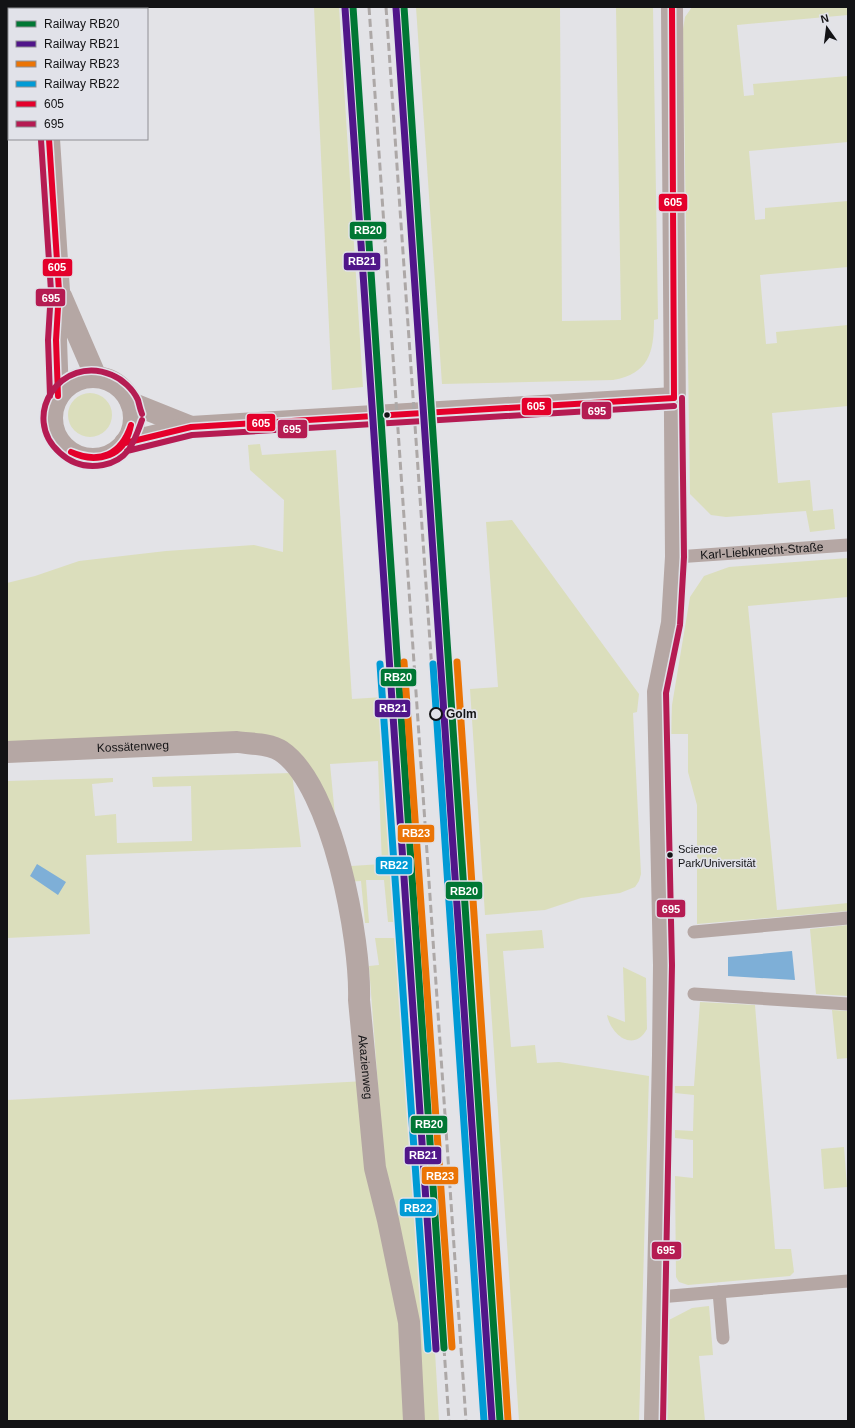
<svg xmlns="http://www.w3.org/2000/svg" width="855" height="1428" viewBox="0 0 855 1428" font-family="Arial,sans-serif">
  <style>
    .green { fill: #dbdebc; fill-rule: evenodd }
    .water { fill: #7eafd7 }
    .lines { fill: none; stroke-linecap: round; stroke-linejoin: round }
    .lane { stroke: #b5a7a4; stroke-width: 13 }
    .street { stroke: #b5a7a4; stroke-width: 22 }
    .rail { stroke: #ada8a7; stroke-width: 3; stroke-dasharray: 8 4; stroke-linecap: butt }
    .bus-1-casing { stroke: #e1e2e9; stroke-width: 9 }
    .bus-2-casing { stroke: #e1e2e9; stroke-width: 9 }
    .bus-1 { stroke: #e4002b; stroke-width: 6 }
    .bus-2 { stroke: #b51b52; stroke-width: 6 }
    .rail-1-casing { stroke: #e1e2e9; stroke-width: 10 }
    .rail-2-casing { stroke: #e1e2e9; stroke-width: 10 }
    .rail-3-casing { stroke: #e1e2e9; stroke-width: 10 }
    .rail-4-casing { stroke: #e1e2e9; stroke-width: 10 }
    .rail-1 { stroke: #007734; stroke-width: 7 }
    .rail-2 { stroke: #501689; stroke-width: 7 }
    .rail-3 { stroke: #eb7405; stroke-width: 7 }
    .rail-4 { stroke: #009bd5; stroke-width: 7 }
    .bus-dot { fill: #131315; stroke: #e1e2e9; stroke-width: 1.5 }
    .stop-dot { fill: #e1e2e9; stroke: #131315; stroke-width: 2 }
    .labels { text-anchor: middle; dominant-baseline: central; stroke-width: 3.5; stroke-linejoin: round; paint-order: stroke }
    .bus-label { font-size: 11px; fill: #131315; stroke: #e1e2e9; text-anchor: start }
    .street-label { font-size: 12px; fill: #131315; stroke: #e1e2e9 }
    .stop-label { font-size: 12px; font-weight: bold; fill: #131315; stroke: #e1e2e9; text-anchor: start }
    .line-badge { stroke: #e1e2e9; stroke-width: 1.5 }
    .badge-label { font-size: 11px; text-anchor: middle; font-weight: bold; fill: #fff }
  </style>
  <rect width="100%" height="100%" fill="#e3e3e7"/>
  <path class="green" d="M314 7H339L363 387 332 390Z
    M416 7H560L562 321 621 320 616 7H653L658 319 654 320C654 352 649 374 613 380L442 384Z
    M692 7H848V15L737 25 744 96 754 95 753 84 848 76V142L749 151 755 220 765 219V208L848 201V267L760 275 766 344 777 343 776 332 848 325V406L772 413 778 483 810 480 813 511 833 509 835 529 810 532 806 511 726 517 711 515 690 494 683 29 685 17Z
    M68 415a22 22 0 1 1 44 0a22 22 0 1 1-44 0Z
    M260 444 262 455 336 450 352 699 384 697 400 922H388L384 880H366L369 923H365L361 881 344 882 330 835 280 751 7 752V583L35 576 79 561 166 551 254 545 283 552 284 500 250 470 248 445ZM378 761 382 864 351 866 335 816 330 764Z
    M512 520 639 694 637 712 633 713 641 874 639 881 635 887 620 893 581 898 545 910 485 915 470 689 498 687 486 522Z
    M848 558V597L748 606 777 910 848 903V911L697 924V805L688 772V734H671L672 705 690 597 704 576 729 567Z
    M292 773 301 847 86 855 90 934 7 938V781L113 778V782L92 784 95 816 116 814 117 843 192 841 191 786 153 787 152 777Z
    M848 925V996L816 994 810 929Z
    M542 930 544 948 503 951 511 1047 535 1045 537 1063 559 1062 649 1076 639 1421H519L486 934Z
    M375 938H400L401 969H413L439 1421H423L383 1152 369 966 379 965Z
    M623 967 646 978 647 1029C634 1053 611 1035 607 1015L625 1022Z
    M700 1002 755 1005 775 1249H791L794 1272 790 1276 688 1285 679 1282 676 1277 675 1176 693 1178V1140L675 1138V1130L693 1131 694 1095 675 1093V1086H694Z
    M832 1010 848 1011V1058L837 1059Z
    M366 1081 414 1421H7V1100Z
    M844 1147 847 1187 824 1189 821 1149Z
    M709 1306 713 1355 699 1356 705 1421H666L669 1320 692 1308Z"/>
  <path class="water" d="M37 864 66 882 58 895 30 876Z
    M792 951 795 980 728 976V957Z"/>
  <g class="lines">
    <g class="lane">
      <path id="s1" d="M676 557 848 545"/>
      <path d="M694 932 848 918"/>
      <path d="M694 994 848 1004"/>
      <path d="M719 1292 723 1338"/>
      <path d="M659 1297 848 1281"/>
    </g>
    <g class="street">
      <path d="M39 7V9"/>
      <path d="M49 139 59 291 56 340 58 396"/>
      <path d="M61 296 96 377"/>
      <circle cx="93" cy="418" r="41"/>
      <path d="M131 403 191 427"/>
      <path d="M125 443 191 427 674 398"/>
      <path id="s2" d="M7 752 237 742C250 744 269 743 281 751 333 786 361 941 359 1000L375 1168 388 1220 409 1322 414 1421"/>
      <path d="M655 1421 663 1055 664 965 658 692 672 623 676 557 672 7"/>
    </g>
    <path class="rail" d="M369 7 466 1421
      M386 7 484 1421
      M444 1348 449 1421"/>
    <g class="bus-1-casing">
      <path id="bus-1" d="M672 7 674 398
        M49 139 59 291 56 340 58 396
        M125 443 191 427 674 398
        M71 452C100 464 121 455 131 425
        M71 452C89 462 116 460 126 440 129 435 130 430 131 425"/>
    </g>
    <g class="bus-2-casing">
      <path id="bus-2" d="M41 140 51 291 48 340 50 396
        M142 414C140 409 139 404 138 400 133 389 122 379 112 375 61 353 19 417 60 453 72 464 87 468 103 465 129 460 134 442 142 420
        M127 451 192 435 674 406
        M663 1421 672 965 666 693 680 625 684 557 682 398"/>
    </g>
    <use href="#bus-1" class="bus-1"/>
    <use href="#bus-2" class="bus-2"/>
    <g class="rail-1-casing">
      <path id="rail-1" d="M353 7 444 1348
        M404 7 500 1421"/>
    </g>
    <g class="rail-2-casing">
      <path id="rail-2" d="M345 8 436 1349
        M396 8 492 1421"/>
    </g>
    <g class="rail-3-casing">
      <path id="rail-3" d="M404 662 452 1347
        M457 662 508 1420"/>
    </g>
    <g class="rail-4-casing">
      <path id="rail-4" d="M380 664 428 1349
        M433 664 484 1421"/>
    </g>
    <use href="#rail-1" class="rail-1"/>
    <use href="#rail-2" class="rail-2"/>
    <use href="#rail-3" class="rail-3"/>
    <use href="#rail-4" class="rail-4"/>
  </g>
  <g class="bus-dot">
    <circle cx="387" cy="415" r="3.5"/>
    <circle cx="670" cy="855" r="3.5"/>
  </g>
  <circle class="stop-dot" cx="436" cy="714" r="6"/>
  <g class="labels">
    <g class="bus-label">
      <text x="678" y="849">Science<tspan x="678" dy="14">Park/Universität</tspan></text>
    </g>
    <g class="street-label">
      <text stroke="none"><textPath href="#s1" startOffset="86">Karl-Liebknecht-Straße</textPath></text>
      <text stroke="none"><textPath href="#s2" startOffset="126">Kossätenweg</textPath></text>
      <text stroke="none"><textPath href="#s2" startOffset="610">Akazienweg</textPath></text>
    </g>
    <g class="stop-label">
      <text x="446" y="714">Golm</text>
    </g>
  </g>
  <g class="line-badge">
    <rect x="658" y="193" width="30" height="19" rx="4" fill="#e4002b"/>
    <rect x="349" y="221" width="38" height="19" rx="4" fill="#007734"/>
    <rect x="343" y="252" width="38" height="19" rx="4" fill="#501689"/>
    <rect x="42" y="258" width="31" height="19" rx="4" fill="#e4002b"/>
    <rect x="35" y="288" width="31" height="19" rx="4" fill="#b51b52"/>
    <rect x="521" y="397" width="31" height="19" rx="4" fill="#e4002b"/>
    <rect x="581" y="401" width="31" height="19" rx="4" fill="#b51b52"/>
    <rect x="246" y="413" width="30" height="19" rx="4" fill="#e4002b"/>
    <rect x="277" y="419" width="31" height="20" rx="4" fill="#b51b52"/>
    <rect x="380" y="668" width="37" height="19" rx="4" fill="#007734"/>
    <rect x="374" y="699" width="37" height="19" rx="4" fill="#501689"/>
    <rect x="397" y="824" width="38" height="19" rx="4" fill="#eb7405"/>
    <rect x="375" y="856" width="38" height="19" rx="4" fill="#009bd5"/>
    <rect x="445" y="881" width="38" height="19" rx="4" fill="#007734"/>
    <rect x="656" y="899" width="30" height="19" rx="4" fill="#b51b52"/>
    <rect x="410" y="1115" width="38" height="19" rx="4" fill="#007734"/>
    <rect x="404" y="1146" width="38" height="19" rx="4" fill="#501689"/>
    <rect x="421" y="1166" width="38" height="19" rx="4" fill="#eb7405"/>
    <rect x="399" y="1198" width="38" height="19" rx="4" fill="#009bd5"/>
    <rect x="651" y="1241" width="31" height="19" rx="4" fill="#b51b52"/>
  </g>
  <g class="badge-label">
    <text x="673" y="206">605</text>
    <text x="368" y="234">RB20</text>
    <text x="362" y="265">RB21</text>
    <text x="57" y="271">605</text>
    <text x="51" y="302">695</text>
    <text x="536" y="410">605</text>
    <text x="597" y="415">695</text>
    <text x="261" y="427">605</text>
    <text x="292" y="433">695</text>
    <text x="398" y="681">RB20</text>
    <text x="393" y="712">RB21</text>
    <text x="416" y="837">RB23</text>
    <text x="394" y="869">RB22</text>
    <text x="464" y="895">RB20</text>
    <text x="671" y="913">695</text>
    <text x="429" y="1128">RB20</text>
    <text x="423" y="1159">RB21</text>
    <text x="440" y="1180">RB23</text>
    <text x="418" y="1212">RB22</text>
    <text x="666" y="1254">695</text>
  </g>
  <rect width="855" height="1428" fill="none" stroke="#131315" stroke-width="16"/>
  <rect x="8" y="8" width="140" height="132" fill="#e1e2e9" stroke="#8f8f94"/>
  <rect x="16" y="21" width="20" height="6" fill="#007734" stroke="#8f8f94"/>
  <text x="44" y="28" font-size="12" fill="#131315">Railway RB20</text>
  <rect x="16" y="41" width="20" height="6" fill="#501689" stroke="#8f8f94"/>
  <text x="44" y="48" font-size="12" fill="#131315">Railway RB21</text>
  <rect x="16" y="61" width="20" height="6" fill="#eb7405" stroke="#8f8f94"/>
  <text x="44" y="68" font-size="12" fill="#131315">Railway RB23</text>
  <rect x="16" y="81" width="20" height="6" fill="#009bd5" stroke="#8f8f94"/>
  <text x="44" y="88" font-size="12" fill="#131315">Railway RB22</text>
  <rect x="16" y="101" width="20" height="6" fill="#e4002b" stroke="#8f8f94"/>
  <text x="44" y="108" font-size="12" fill="#131315">605</text>
  <rect x="16" y="121" width="20" height="6" fill="#b51b52" stroke="#8f8f94"/>
  <text x="44" y="128" font-size="12" fill="#131315">695</text>
  <g transform="translate(827 28) rotate(346)" stroke="#e1e2e9" stroke-width="3" paint-order="stroke">
  <path d="M0-3L7 15L0 10L-7 15Z" fill="#131315"/>
  <text y="-6" font-size="11" font-weight="bold" text-anchor="middle" fill="#131315">N</text>
  </g>
</svg>
